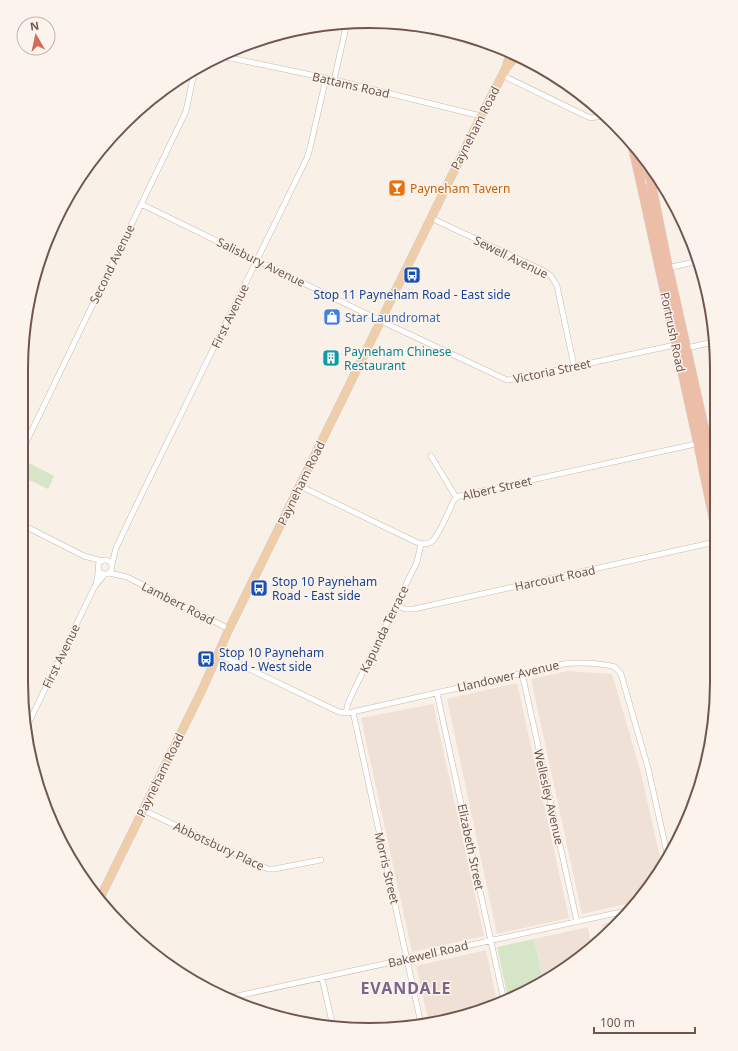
<svg xmlns="http://www.w3.org/2000/svg" width="738" height="1051" viewBox="0 0 738 1051" font-family="'Noto Sans',sans-serif">
  <style>
    .residential { fill: #f0e1d6 }
    .green { fill: #d6e5c7 }
    .lines { fill: none; stroke-linecap: round; stroke-linejoin: round }
    .minor-casing { stroke: #c9b8ae; stroke-width: 6 }
    .primary-casing { stroke: #d4cdca; stroke-width: 9 }
    .trunk-casing { stroke: #d4cdca; stroke-width: 10 }
    .minor { stroke: #fff; stroke-width: 5 }
    .primary { stroke: #efcda8; stroke-width: 8 }
    .trunk { stroke: #edbea7; stroke-width: 9 }
    .labels { text-anchor: middle; dominant-baseline: central; stroke-width: 3; stroke-linejoin: round; paint-order: stroke }
    .street-label { font-size: 12px; fill: #6f574f; stroke: #fcf4ec }
    .food-label { font-size: 12px; fill: #c56008; stroke: #fcf4ec; text-anchor: start }
    .transit-label { font-size: 12px; fill: #164399; stroke: #fcf4ec; text-anchor: start }
    .shop-label { font-size: 12px; fill: #366cbe; stroke: #fcf4ec; text-anchor: start }
    .culture-label { font-size: 12px; fill: #0d838f; stroke: #fcf4ec; text-anchor: start }
    .district-label { font-size: 16px; font-weight: bold; letter-spacing: 1px; fill: #7b668c; stroke: #fcf4ec }
    .rim { fill: none; stroke: #6f574f; stroke-width: 2 }
  </style>
  <rect width="100%" height="100%" fill="#f9f0e7"/>
  <path class="residential" d="M568 671 612 674 640 769 662 866 645 894 639 901 582 914 531 679Z
    M517 683 569 918 497 934 447 699Z
    M433 704 484 936 412 952 361 718Z
    M621 920 605 937 602 924Z
    M588 927 592 948 543 980 534 939Z
    M486 950 497 1003 437 1023 429 1024 416 966Z
    M531 988 523 994 508 999 507 994Z"/>
  <path class="green" d="M27 462 54 476 48 489 21 476Z
    M534 939 543 980 531 988 507 994 497 947Z"/>
  <g class="lines">
    <g class="minor-casing">
      <path id="minor" d="M221 56 326 78 481 116
        M502 75 586 116 591 118 605 115
        M334 80 347 23
        M641 183 657 180
        M141 204 381 321 507 380 516 379 670 346 676 345 686 348 714 342
        M431 218 544 271 551 276 557 286 574 366
        M667 268 695 262
        M21 453 177 130 186 111 194 73 197 67
        M431 456 456 497
        M300 486 416 542C421 544 426 545 431 542 438 538 450 508 454 500L459 496 700 443
        M21 524 84 556 102 561
        M98 567a7 7 0 1 1 14 0a7 7 0 1 1-14 0Z
        M112 564 116 548 135 508 307 158 310 148 326 78
        M109 573 127 577 229 629
        M96 585 99 569
        M396 605 405 609H414L715 542
        M218 654 339 712 348 713 563 664C577 662 601 663 615 667L621 674 648 768 668 857
        M522 673 577 922
        M437 693 504 1001
        M353 712 421 1024
        M346 713 348 703 355 688 417 562 421 544
        M27 726 95 586 105 574
        M143 810 268 869H274L321 860
        M322 978 333 1027
        M228 998 507 937 630 910"/>
    </g>
    <g class="primary-casing">
      <path id="primary" d="M508 66 517 55
        M100 898 202 690 229 629 340 404 481 116 505 70 511 52"/>
    </g>
    <g class="trunk-casing">
      <path id="trunk" d="M631 139 641 183 698 443 715 525
        M647 164 668 267 715 477"/>
    </g>
    <use href="#minor" class="minor"/>
    <use href="#primary" class="primary"/>
    <use href="#trunk" class="trunk"/>
  </g>
  <defs>
    <g id="bar-square" transform="scale(0.9)"><rect x="-9" y="-9" width="18" height="18" rx="4" fill="#e8710a" stroke="#fcf4ec"/><path d="M-6-5H6L.8 .8V4.5H3.5V6h-7V4.5H-.8V.8Z" fill="#fff"/></g>
    <g id="bus-square" transform="scale(0.9)"><rect x="-9" y="-9" width="18" height="18" rx="4" fill="#1a4fb4" stroke="#fcf4ec"/><path d="M-5-6H5V4H4V6H2V4H-2V6H-4V4H-5ZM-3.5-4V0h7V-4ZM-3.5 1.2v1.5H-2V1.2ZM2 1.2v1.5H3.5V1.2Z" fill="#fff"/></g>
    <g id="shop-square" transform="scale(0.9)"><rect x="-9" y="-9" width="18" height="18" rx="4" fill="#3f7fe0" stroke="#fcf4ec"/><path d="M-5-2.5h2.3a2.7 3.5 0 0 1 5.4 0H5L5.5 6h-11ZM-1.5-2.5h3a1.5 2.3 0 0 0-3 0Z" fill="#fff"/></g>
    <g id="building-square" transform="scale(0.9)"><rect x="-9" y="-9" width="18" height="18" rx="4" fill="#0f9aa8" stroke="#fcf4ec"/><path d="M-4-6H4V6H1V3H-1V6H-4ZM-2.5-4.3h1.7v1.8h-1.7ZM.8-4.3h1.7v1.8H.8ZM-2.5-1h1.7V.8h-1.7ZM.8-1h1.7V.8H.8Z" fill="#fff"/></g>
  </defs>
  <g fill-rule="evenodd">
    <use href="#bar-square" x="397" y="188"/>
    <use href="#bus-square" x="412" y="275"/>
    <use href="#shop-square" x="332" y="317"/>
    <use href="#building-square" x="331" y="358"/>
    <use href="#bus-square" x="259" y="588"/>
    <use href="#bus-square" x="206" y="659"/>
  </g>
  <g class="labels">
    <g class="street-label">
      <text transform="translate(351 85) rotate(13)">Battams Road</text>
      <text transform="translate(475 128) rotate(-63)">Payneham Road</text>
      <text transform="translate(511 257) rotate(26)">Sewell Avenue</text>
      <text transform="translate(261 262) rotate(26)">Salisbury Avenue</text>
      <text transform="translate(112 264) rotate(-64)">Second Avenue</text>
      <text transform="translate(230 316) rotate(-64)">First Avenue</text>
      <text transform="translate(673 332) rotate(78)">Portrush Road</text>
      <text transform="translate(552 371) rotate(-12)">Victoria Street</text>
      <text transform="translate(301 483) rotate(-64)">Payneham Road</text>
      <text transform="translate(497 488) rotate(-13)">Albert Street</text>
      <text transform="translate(555 578) rotate(-12)">Harcourt Road</text>
      <text transform="translate(178 603) rotate(27)">Lambert Road</text>
      <text transform="translate(384 629) rotate(-64)">Kapunda Terrace</text>
      <text transform="translate(61 656) rotate(-64)">First Avenue</text>
      <text transform="translate(508 676) rotate(-13)">Llandower Avenue</text>
      <text transform="translate(160 775) rotate(-64)">Payneham Road</text>
      <text transform="translate(549 797) rotate(77)">Wellesley Avenue</text>
      <text transform="translate(219 846) rotate(25)">Abbotsbury Place</text>
      <text transform="translate(471 847) rotate(78)">Elizabeth Street</text>
      <text transform="translate(387 868) rotate(77)">Morris Street</text>
      <text transform="translate(428 954) rotate(-13)">Bakewell Road</text>
    </g>
    <g class="food-label">
      <text x="410" y="188">Payneham Tavern</text>
    </g>
    <g class="transit-label">
      <text x="412" y="294" text-anchor="middle">Stop 11 Payneham Road - East side</text>
      <text x="272" y="581">Stop 10 Payneham<tspan x="272" dy="14">Road - East side</tspan></text>
      <text x="219" y="652">Stop 10 Payneham<tspan x="219" dy="14">Road - West side</tspan></text>
    </g>
    <g class="shop-label">
      <text x="345" y="317">Star Laundromat</text>
    </g>
    <g class="culture-label">
      <text x="344" y="351">Payneham Chinese<tspan x="344" dy="14">Restaurant</tspan></text>
    </g>
    <g class="district-label">
      <text x="406" y="988">EVANDALE</text>
    </g>
  </g>
  <path d="M0 0H738V1051H0ZM369 28H369A341 341 0 0 1 710 369V682A341 341 0 0 1 369 1023H369A341 341 0 0 1 28 682V369A341 341 0 0 1 369 28Z" fill="#fcf4ec" fill-rule="evenodd"/>
  <path class="rim" d="M369 28H369A341 341 0 0 1 710 369V682A341 341 0 0 1 369 1023H369A341 341 0 0 1 28 682V369A341 341 0 0 1 369 28Z"/>
  <g transform="translate(36 36) rotate(351)"><circle r="19" fill="#fcf4ec" stroke="#c4b5ad"/>
  <path d="M0-3L7 15L0 10L-7 15Z" fill="#d36a5c"/>
  <text y="-6" font-size="11" font-weight="bold" text-anchor="middle" fill="#6f574f">N</text>
  </g>
  <path d="M594 1027v6h101v-6" fill="none" stroke="#6f574f" stroke-width="2"/>
  <text x="600" y="1027" font-size="12" fill="#6f574f" stroke="#fcf4ec" stroke-width="3" paint-order="stroke">100 m</text>
</svg>
